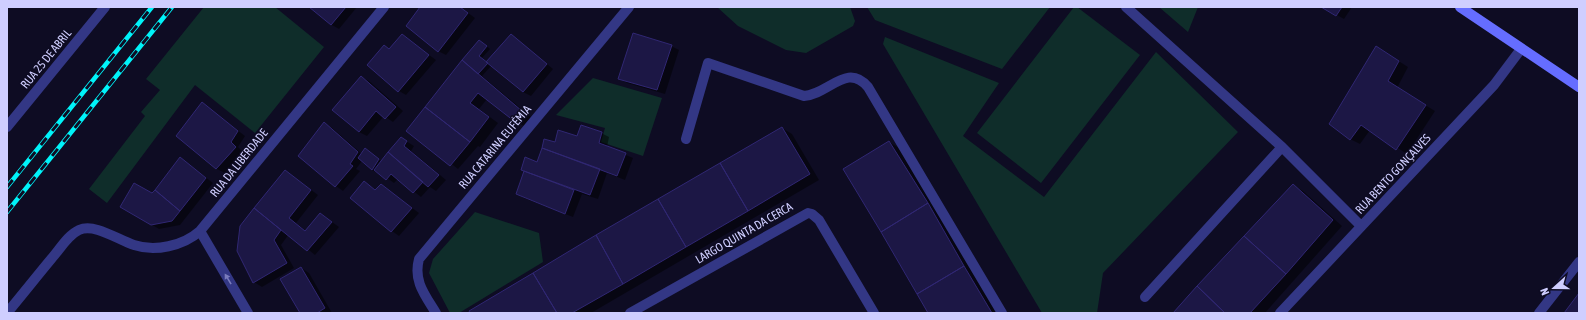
<svg xmlns="http://www.w3.org/2000/svg" width="1586" height="320" viewBox="0 0 1586 320" font-family="'Asap Condensed',sans-serif">
  <style>
    .green { fill: #0f2d2a }
    .shadow { fill: #0007 }
    .building { fill: #1c1745; stroke: #302773 }
    .lines { fill: none; stroke-linecap: round; stroke-linejoin: round }
    .street { stroke: #333785; stroke-width: 10 }
    .secondary { stroke: #656dff; stroke-width: 10 }
    .rail-casing { stroke: #00f3f9; stroke-width: 4.5 }
    .rail { stroke: #0e0c23; stroke-width: 3; stroke-dasharray: 9; stroke-linecap: butt }
    .oneway { fill: #797bbc }
    .labels { text-anchor: middle; dominant-baseline: central; stroke-width: 3; stroke-linejoin: round; paint-order: stroke }
    .street-label { font-size: 12px; fill: #cfceff; stroke: #0e0c23 }
  </style>
  <rect width="100%" height="100%" fill="#0e0c23"/>
  <path class="green" d="M204 7H275L324 47 255 133 195 85 107 203 89 189 145 116 141 112 160 90 146 79Z
    M717 7H850L855 21 853 26 806 53 786 50 738 26Z
    M867 7H1050L1002 69 875 20Z
    M1074 7H1077L1140 55 1041 183 977 133Z
    M1159 7H1198L1188 32Z
    M885 37 999 83 963 136 1044 197 1156 52 1238 132 1103 273 1097 313H1042L883 44Z
    M593 78 662 98 643 156 601 142 605 128 556 115Z
    M475 212 539 233 543 262 459 313H450L429 273 433 259Z"/>
  <path class="shadow" d="M311 7H357L339 29 332 25Z
    M421 7H460L475 18 446 55 438 51Z
    M1323 7H1352L1344 19Z
    M402 35 436 60 406 95 399 91 384 46 390 50Z
    M511 36 518 40 553 69 531 96 523 92 492 65 482 76 531 117 524 126 514 120 487 99 479 109 498 123 480 147 478 146 458 169 408 130 483 43 490 49 482 58 487 62Z
    M671 46 679 50 665 94 627 83 620 79Z
    M1386 53 1408 67 1397 88 1435 111 1407 154 1370 130 1360 144 1350 139Z
    M361 77 369 81 403 111 393 122 384 116 367 136 359 132 333 110Z
    M202 103 245 136 238 147 243 152 225 173 217 169 177 136Z
    M324 123 332 128 362 154 366 149 382 162 401 138 414 146 411 151 446 180 436 191 430 187 421 197 398 179 394 183 377 171 376 172 372 170 362 161 356 169 360 171 343 191 336 186 299 155Z
    M782 128 792 134 819 180 591 313H471Z
    M601 133 609 137 607 147 633 158 625 180 607 173 598 199 582 194 573 217 524 198 517 194 525 172 578 137Z
    M889 142 899 148 999 313H929Z
    M180 158 213 183 180 225 159 229 121 206 152 194Z
    M286 171 318 195 296 223 306 231 321 214 339 227 315 255 289 234 281 245 294 268 262 287 254 282 240 226Z
    M364 182 376 190 381 185 419 213 399 236 392 231 351 198Z
    M1293 185 1303 191 1342 226 1265 313H1174Z
    M301 268 309 273 332 313H301Z"/>
  <path class="building" d="M309 7H346L331 25Z
    M420 7H460L468 13 438 52 406 26Z
    M1321 7H1342L1336 16Z
    M633 33 672 45 657 90 618 79Z
    M402 34 429 55 398 92 367 65 384 45 389 49Z
    M511 34 547 64 523 92 486 62Z
    M479 40 487 46 479 56 488 63 478 74 462 60Z
    M1376 46 1399 61 1388 81 1426 105 1396 150 1361 125 1350 140 1329 124Z
    M462 60 522 111 514 121 478 93 470 103 489 117 470 142 425 107Z
    M361 76 396 107 385 119 376 111 359 132 332 110Z
    M202 102 238 131 231 142 236 147 216 169 176 136Z
    M425 107 470 142 450 166 406 131Z
    M324 122 358 152 350 164 353 166 335 187 298 156Z
    M581 125 602 132 599 143 626 153 617 176 542 148 544 139 555 142 558 130 577 136Z
    M782 127 810 174 748 211 720 163Z
    M401 137 407 141 404 146 439 175 428 187 388 152Z
    M889 141 928 203 881 232 843 169Z
    M365 148 379 159 372 170 358 158Z
    M542 148 600 169 590 195 521 170 525 157 537 162Z
    M388 152 423 182 413 193 391 174 386 180 374 170Z
    M180 157 206 178 180 211 155 190Z
    M720 163 748 211 686 247 658 199Z
    M285 170 311 190 289 218 305 231 320 213 332 222 307 251 254 208Z
    M524 171 574 190 565 214 516 194Z
    M364 181 375 190 381 184 412 208 391 232 350 198Z
    M134 183 152 193 155 190 180 211 172 221 151 225 120 207Z
    M1293 184 1333 220 1286 274 1244 236Z
    M658 199 686 247 623 284 596 235Z
    M928 203 964 266 917 294 881 232Z
    M254 208 281 230 274 240 287 263 253 283 237 251 240 226Z
    M596 235 623 284 572 313H557L533 273Z
    M1244 236 1286 274 1250 313H1225L1197 286Z
    M964 266 992 313H928L917 294Z
    M301 267 325 308 317 313H300L280 279Z
    M533 273 557 313H470L469 311Z
    M1197 286 1225 313H1173Z
    M1579 293V313H1564Z"/>
  <g class="lines">
    <path class="street" d="M1126 7 1282 147 1361 226
      M7 127 105 7
      M686 139 708 63 804 96C829 94 847 62 868 87L1002 313
      M200 231 248 313
      M1145 297 1282 147
      M7 313C22 295 37 276 52 258 60 249 68 235 79 230 95 223 118 240 134 245 155 252 183 246 200 231L384 7
      M436 313C425 295 413 281 419 259L629 7
      M630 313 808 213 812 214 819 220 874 313
      M1280 313 1494 85 1521 49
      M1539 313 1579 262"/>
    <path class="secondary" d="M1460 7 1579 87"/>
    <g class="rail-casing">
      <path id="rail" d="M7 187 152 7
        M7 212 172 7"/>
    </g>
    <use href="#rail" class="rail"/>
  </g>
  <defs><path id="oneway-solid" d="M-6-.8H1V-3.2L6.5 0L1 3.2V.8H-6Z"/></defs>
  <use class="oneway" href="#oneway-solid" transform="translate(228 279) rotate(-121)"/>
  <g class="labels">
    <g class="street-label">
      <text transform="translate(46 59) rotate(-51)">RUA 25 DE ABRIL</text>
      <text transform="translate(495 147) rotate(-50)">RUA CATARINA EUFÉMIA</text>
      <text transform="translate(239 163) rotate(-51)">RUA DA LIBERDADE</text>
      <text transform="translate(1393 174) rotate(-47)">RUA BENTO GONÇALVES</text>
      <text transform="translate(744 233) rotate(-30)">LARGO QUINTA DA CERCA</text>
    </g>
  </g>
  <rect width="1586" height="320" fill="none" stroke="#cfceff" stroke-width="16"/>
  <g transform="translate(1554 288) rotate(249)" stroke="#0e0c23" stroke-width="3" paint-order="stroke">
  <path d="M0-3L7 15L0 10L-7 15Z" fill="#cfceff"/>
  <text y="-6" font-size="11" font-weight="bold" text-anchor="middle" fill="#cfceff">N</text>
  </g>
</svg>
